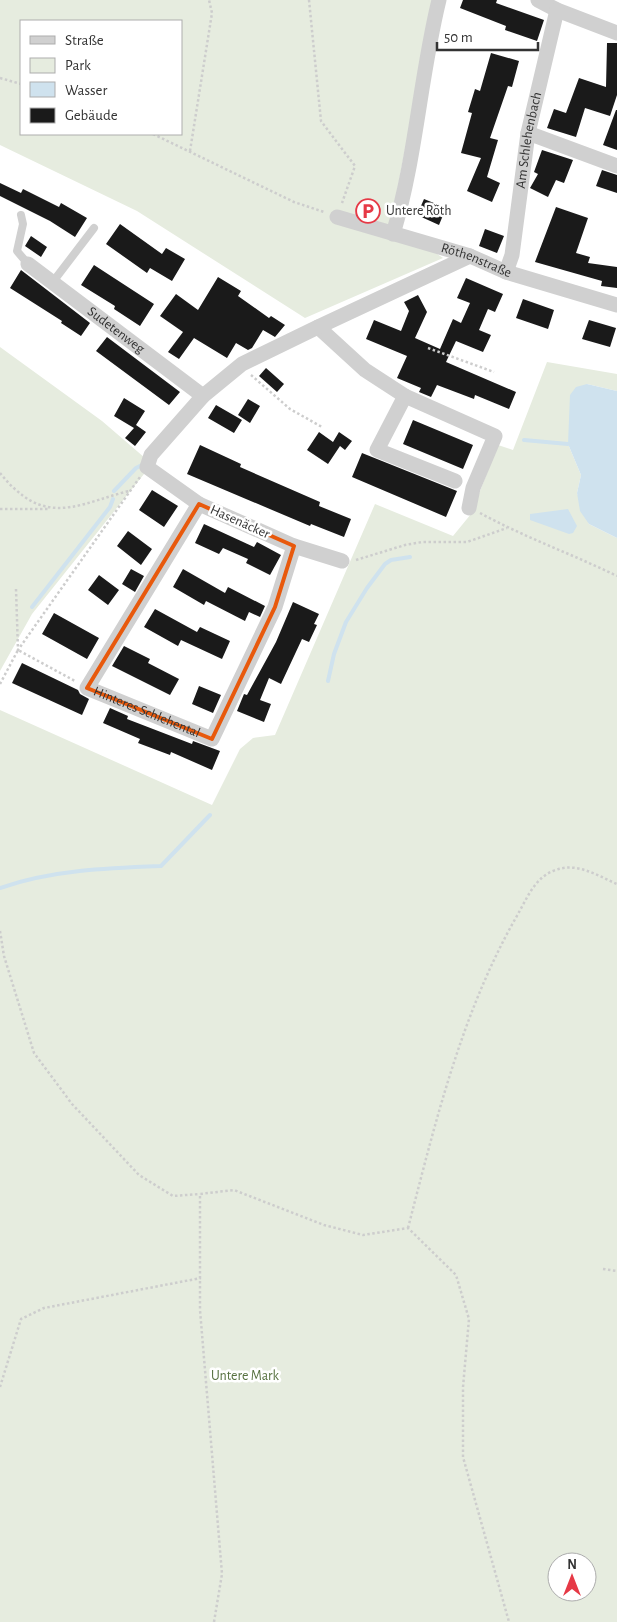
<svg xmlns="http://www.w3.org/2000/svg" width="617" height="1622" viewBox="0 0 617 1622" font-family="'Alegreya Sans',sans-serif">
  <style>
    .green { fill: #e6ecdf; fill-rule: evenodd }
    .water { fill: #cfe2ee }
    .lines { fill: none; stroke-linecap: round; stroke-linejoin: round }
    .stream { stroke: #cfe2ee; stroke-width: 4 }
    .building { fill: #1a1a1a }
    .path { stroke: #cdcdcd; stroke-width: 2.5; stroke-dasharray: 2.5 2.5; stroke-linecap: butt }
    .lane { stroke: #d0d0d0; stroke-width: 8 }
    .street { stroke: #d0d0d0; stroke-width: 15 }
    .marked { fill: none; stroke: #e8590c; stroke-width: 4; stroke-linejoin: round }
    .labels { text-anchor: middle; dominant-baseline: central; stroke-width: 5; stroke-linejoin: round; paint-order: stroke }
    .street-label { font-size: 14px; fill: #333; stroke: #fff }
    .poi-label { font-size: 14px; fill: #333; stroke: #fff; text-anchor: start }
    .park-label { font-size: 14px; fill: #56703f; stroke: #fff }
  </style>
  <rect width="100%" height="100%" fill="#fff"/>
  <path class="green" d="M0 0H434L391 222 443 258 305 318 137 211 0 145ZM21 21H181V134H21Z
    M0 347 102 421 152 464 32 614 0 671Z
    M547 362 617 374V391L587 384 568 444 581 475 577 493 589 524 617 538V1622H0V710L212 805 240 749 253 738 275 735 375 504 453 536 471 514 498 445 513 450ZM557 1562H587V1592H557Z"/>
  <path class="water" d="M587 384 617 391V538L589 524 580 511 577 493 581 475 568 444 570 395 576 387Z
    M568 509 577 526 573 533 569 534 530 520V514Z"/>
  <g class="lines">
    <path class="stream" d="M524 440 568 444
      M114 491 136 468 142 465
      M32 607 110 507 113 499
      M328 681 334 654 346 622 367 588 385 564 391 560 410 557
      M0 888C52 870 107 868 161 866L210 815"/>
  </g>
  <path class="building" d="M463 0H497L496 3 544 20 537 41 505 30 506 26 460 8Z
    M607 43H617V95L610 116 585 108 576 137 547 128 554 109 566 113 579 78 606 87Z
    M491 53 519 61 512 87 508 86 490 138 498 140 487 177 500 183 492 202 467 191 481 158 461 153 472 113 468 112 475 89 480 91Z
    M616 110H617V150L603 145Z
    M542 150 573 160 564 183 556 180 548 197 530 188 538 174 534 172Z
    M602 170 617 175V193L596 186Z
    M0 183 21 193 23 189 59 207 61 203 87 218 75 237 50 221 0 196Z
    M424 199 446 208 439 225 417 215Z
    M556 207 588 218 576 253 590 257 588 263 617 267V288L601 286 602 281 535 262Z
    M120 224 162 254 166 248 185 259 172 281 150 268 147 273 106 244Z
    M485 229 504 236 497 253 479 246Z
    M31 236 47 247 41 257 25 246Z
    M94 265 154 304 140 326 114 309 115 306 81 285Z
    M21 270 90 323 81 336 61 323 62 321 10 288Z
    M218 277 241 291 238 296 269 318 271 316 285 325 275 337 263 330 252 348 248 350 236 343 227 358 194 338 179 359 168 352 183 332 160 316 176 294 198 310Z
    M466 278 503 294 495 312 488 309 479 330 491 335 483 352 456 341 446 362 516 392 509 409 475 395 474 399 437 385 431 397 419 392 421 388 397 378 407 356 366 339 374 320 401 331 409 311 404 302 418 295 427 312 415 338 440 349 453 319 461 323 470 303 457 298Z
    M523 299 554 310 548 329 516 318Z
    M589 320 616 328 610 347 582 339Z
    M107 337 180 392 169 405 96 351Z
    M266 368 284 384 277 392 259 376Z
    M124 398 145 411 136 425 146 432 135 446 125 438 134 428 114 416Z
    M248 399 260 406 250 423 238 415Z
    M216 405 242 420 234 433 208 418Z
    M413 420 473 445 463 469 403 444Z
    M319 432 333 442 339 432 352 441 345 450 340 446 328 464 307 450Z
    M200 445 241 464 240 467 320 502 319 506 351 519 344 537 311 524 310 526 187 474Z
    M362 453 457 491 446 517 352 477Z
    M152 490 178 506 164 527 139 510Z
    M204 524 254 547 257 542 281 555 270 575 246 563 248 559 223 548 219 554 195 543Z
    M128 531 152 549 141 565 117 546Z
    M131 569 144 576 135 592 122 584Z
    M183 569 225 593 228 587 265 606 260 617 249 612 245 621 206 601 204 605 173 587Z
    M99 575 119 590 108 605 88 590Z
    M293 602 319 614 314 624 317 625 309 642 302 639 281 684 269 678 260 700 271 704 264 722 237 711 244 694 247 695 276 642Z
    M155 609 197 632 200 627 230 641 222 659 181 640 178 646 144 627Z
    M54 613 99 638 87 659 42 634Z
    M124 646 150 659 148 663 179 679 170 695 112 666Z
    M22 663 78 690 80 694 89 699 82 715 12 683Z
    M199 686 221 695 213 713 192 704Z
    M110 708 128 716 127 719 192 744 193 741 220 751 212 770 171 752 170 755 138 743 140 739 103 723Z"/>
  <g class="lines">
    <path class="path" d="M309 0 321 121 355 166 342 203
      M0 78 21 84
      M153 134 294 202 324 212
      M190 151 212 13 209 0
      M428 348 494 372
      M251 375 290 409 322 427
      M0 473C5 479 10 485 16 490 53 524 87 501 129 491
      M0 509H49
      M480 513C524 537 572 554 617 576
      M356 560 405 545 422 542H467L507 528
      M16 589 18 650 140 477
      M0 684 18 650 75 681
      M0 931 4 956 34 1053 72 1104 139 1175 173 1196 200 1194
      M408 1228C436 1120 462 1011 518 914 527 898 535 878 553 871 576 861 596 875 617 884
      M603 1269 617 1271
      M0 1387 21 1319 44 1308 201 1278
      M214 1622 222 1574 200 1310V1194L234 1190 324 1225 363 1235 408 1228 456 1275 469 1319 463 1387V1457L509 1622"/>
    <path class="lane" d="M21 215 23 224 17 251 28 264
      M52 283 94 228"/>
    <g class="street">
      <path d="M538 0 557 10 617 33"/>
      <path d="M528 133 617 166"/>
      <path id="s1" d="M337 217 470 256 506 272 617 305"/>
      <path d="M393 234C416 158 420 77 439 0"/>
      <path id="s2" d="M28 264 203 396"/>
      <path id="s3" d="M506 272 512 255 528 133 557 10"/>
      <path d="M318 327 365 370 405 396"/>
      <path d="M455 481 377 450 405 396 495 436 473 488 469 508"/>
      <path id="s4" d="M199 504 87 688 212 739 275 607 294 546"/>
      <path d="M342 561 294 546 199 504 147 467 151 455 203 396 242 364 318 327 470 256"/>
    </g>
  </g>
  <path class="marked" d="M199 504 294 546 275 607 212 739 87 688Z"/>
  <defs>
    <g id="parking-ring" transform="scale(1.25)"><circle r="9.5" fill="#fff" stroke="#e63946" stroke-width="1.5"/><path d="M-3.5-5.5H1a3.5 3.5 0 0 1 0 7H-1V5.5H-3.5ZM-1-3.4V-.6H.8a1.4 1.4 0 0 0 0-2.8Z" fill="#e63946"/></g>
  </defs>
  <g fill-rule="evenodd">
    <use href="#parking-ring" x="368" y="211"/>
  </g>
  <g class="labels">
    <g class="street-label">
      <text stroke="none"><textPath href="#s3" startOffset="134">Am Schlehenbach</textPath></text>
      <text stroke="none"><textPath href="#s1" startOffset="146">Röthenstraße</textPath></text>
      <text stroke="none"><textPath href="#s2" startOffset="110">Sudetenweg</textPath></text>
      <text transform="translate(240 522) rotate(24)">Hasenäcker</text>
      <text stroke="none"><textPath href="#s4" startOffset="280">Hinteres Schlehental</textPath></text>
    </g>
    <g class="poi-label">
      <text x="386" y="211">Untere Röth</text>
    </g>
    <g class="park-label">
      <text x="245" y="1376">Untere Mark</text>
    </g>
  </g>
  <rect x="20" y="20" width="162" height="115" fill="#ffffff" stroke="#adadad"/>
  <rect x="30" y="36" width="25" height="8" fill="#d0d0d0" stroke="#adadad"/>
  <text x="65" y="45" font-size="15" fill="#333333">Straße</text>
  <rect x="30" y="58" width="25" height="15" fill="#e6ecdf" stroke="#adadad"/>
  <text x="65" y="70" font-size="15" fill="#333333">Park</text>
  <rect x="30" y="82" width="25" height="15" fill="#cfe2ee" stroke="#adadad"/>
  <text x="65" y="95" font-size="15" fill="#333333">Wasser</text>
  <rect x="30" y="108" width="25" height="15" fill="#1a1a1a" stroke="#adadad"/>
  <text x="65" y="120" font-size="15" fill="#333333">Gebäude</text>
  <g transform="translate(572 1577)"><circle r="24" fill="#ffffff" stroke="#adadad"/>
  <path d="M0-4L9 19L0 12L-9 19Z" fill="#e63946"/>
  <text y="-8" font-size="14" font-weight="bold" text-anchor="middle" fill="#333333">N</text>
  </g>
  <path d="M437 42v8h101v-8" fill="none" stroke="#333333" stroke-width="2.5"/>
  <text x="444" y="42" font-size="15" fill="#333333" stroke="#ffffff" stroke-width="4" paint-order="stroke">50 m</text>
</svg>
